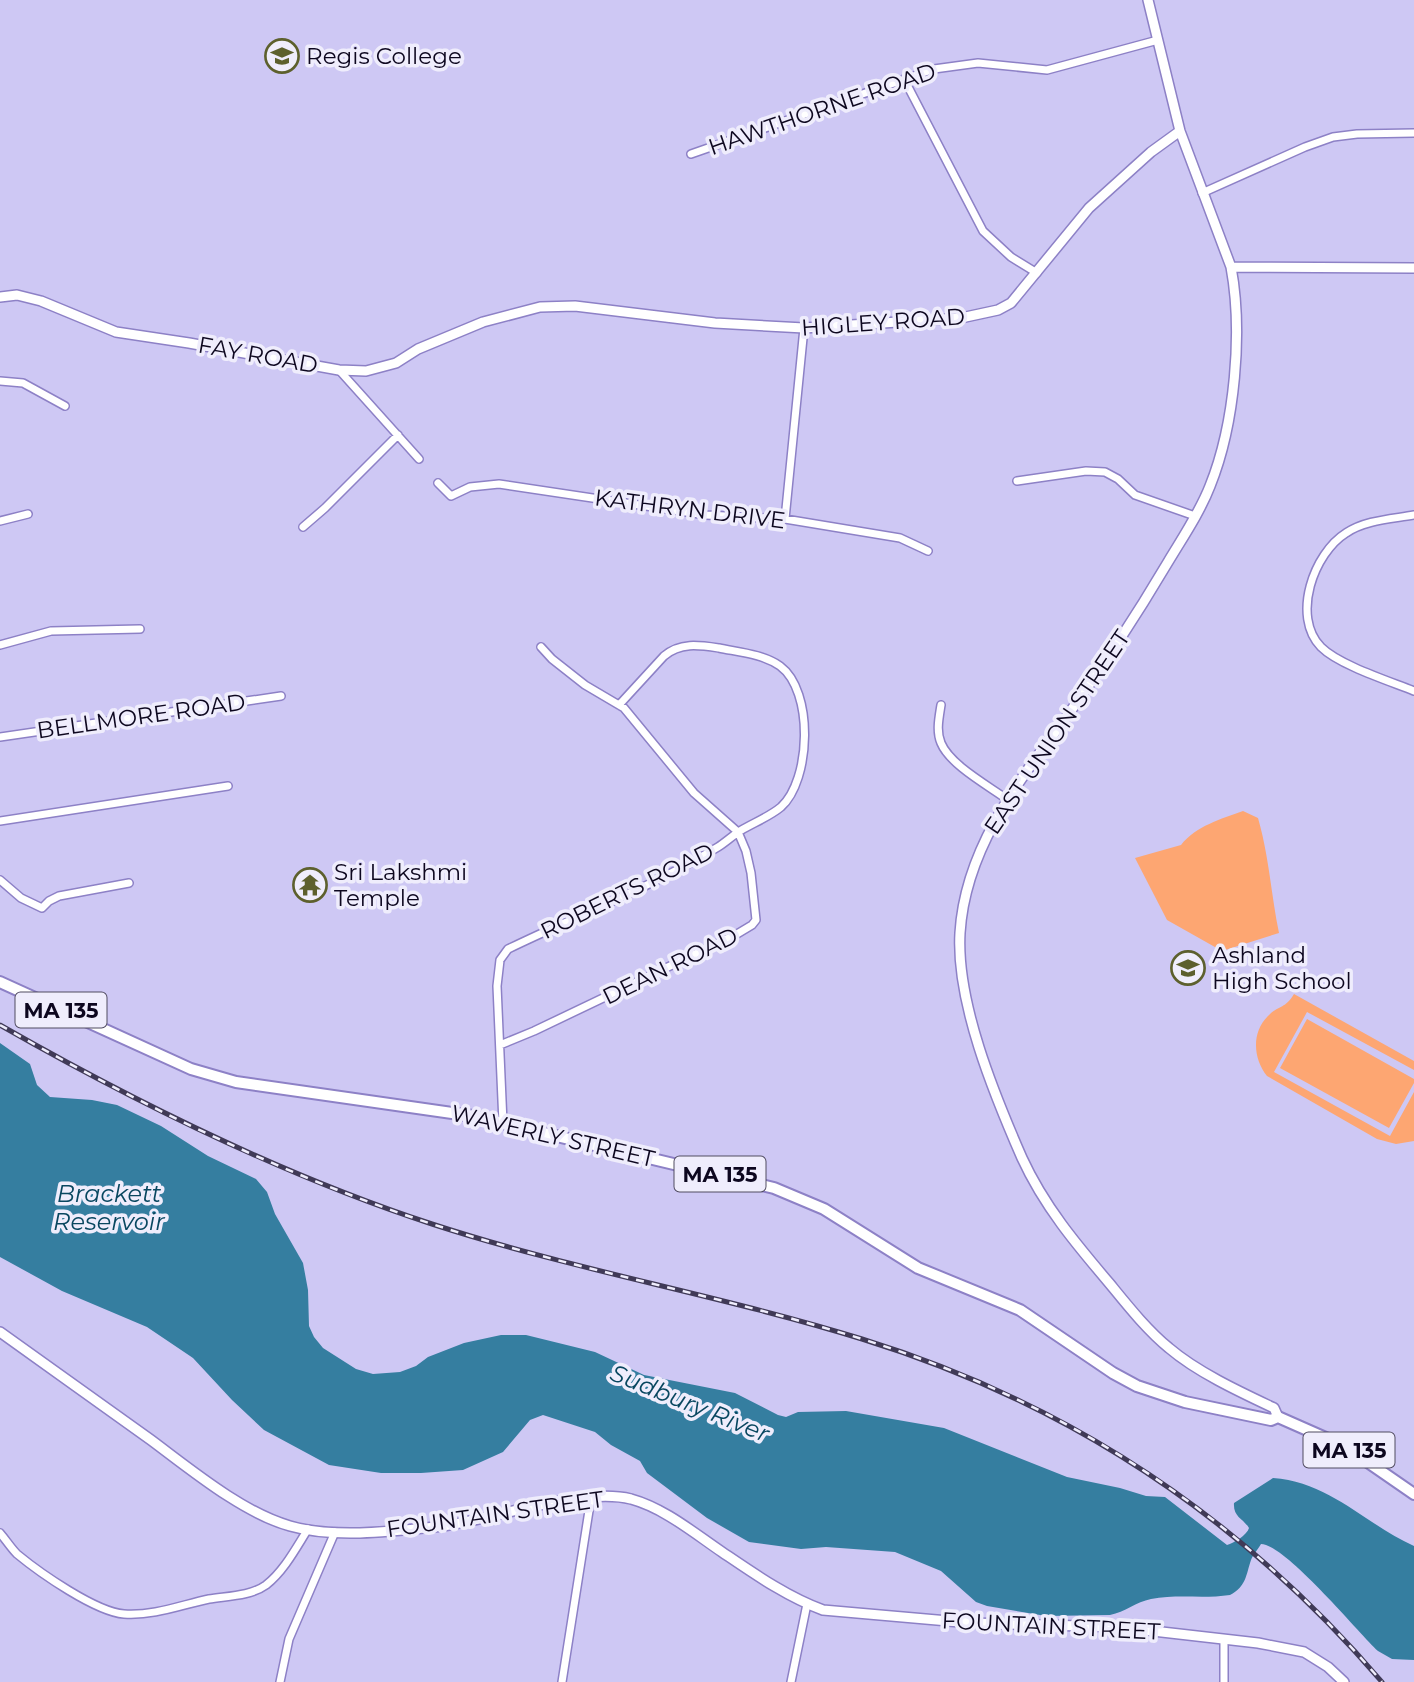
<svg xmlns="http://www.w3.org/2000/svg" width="1414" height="1682" viewBox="0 0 1414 1682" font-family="Montserrat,sans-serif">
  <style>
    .green { fill: #fda672 }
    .water { fill: #357ea0 }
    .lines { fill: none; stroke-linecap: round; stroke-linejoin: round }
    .minor-casing { stroke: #8d81c6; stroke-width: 10 }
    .tertiary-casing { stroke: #8d81c6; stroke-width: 12 }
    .primary-casing { stroke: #8d81c6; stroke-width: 14 }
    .minor { stroke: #fff; stroke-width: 7 }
    .tertiary { stroke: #fff; stroke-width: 9 }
    .primary { stroke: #fff; stroke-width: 10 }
    .rail-casing { stroke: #403a57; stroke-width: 5 }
    .rail { stroke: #efedfc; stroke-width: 2.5; stroke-dasharray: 8; stroke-linecap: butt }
    .labels { text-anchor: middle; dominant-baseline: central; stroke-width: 7; stroke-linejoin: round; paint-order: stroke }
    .shield { fill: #efedfc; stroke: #514c61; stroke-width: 2 }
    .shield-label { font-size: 21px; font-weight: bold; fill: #0d071f }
    .poi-label { font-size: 23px; fill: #0d071f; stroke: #efedfc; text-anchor: start }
    .street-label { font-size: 23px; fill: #0d071f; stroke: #efedfc }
    .water-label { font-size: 24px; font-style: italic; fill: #094760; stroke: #efedfc }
  </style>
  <rect width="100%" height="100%" fill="#cec8f4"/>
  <path class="green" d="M1243 811 1258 818C1269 856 1271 894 1279 933L1222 951 1167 920 1135 858 1181 845C1196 826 1221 819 1243 811Z
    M1294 994 1414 1061V1070L1307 1012 1274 1072 1390 1136 1414 1092V1141L1396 1144 1377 1139 1267 1076C1253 1058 1251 1032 1269 1015 1279 1005 1285 1009 1294 994Z
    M1307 1019 1414 1079V1083L1389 1128 1280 1068Z"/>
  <path class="water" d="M0 1043 30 1064 37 1085 50 1097 92 1100 117 1105 161 1126 208 1156 256 1179 267 1192 275 1214 303 1263 308 1290 309 1326 314 1337 323 1348 356 1369 373 1374 400 1372 416 1366 428 1357 464 1343 501 1335H526L595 1352 644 1375 735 1393 778 1415 786 1417 798 1412 846 1411 944 1428 1067 1477 1120 1488 1146 1496 1165 1497 1227 1545C1234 1543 1247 1535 1249 1528 1243 1518 1233 1517 1234 1503L1273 1478C1330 1482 1365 1524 1414 1546V1660L1392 1659 1378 1651C1357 1631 1285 1544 1261 1544 1258 1549 1253 1555 1251 1560 1246 1575 1246 1587 1230 1595 1204 1599 1177 1594 1151 1599 1136 1602 1125 1612 1110 1615L1046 1616 987 1606 976 1602 941 1571 895 1552 826 1547 801 1549 749 1542 707 1518 647 1473 640 1461 611 1445 595 1432 543 1415 530 1420 503 1452 463 1470 421 1473H381L329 1465 264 1430 232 1400 193 1358 147 1327 62 1291 0 1257Z"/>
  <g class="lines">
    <g class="minor-casing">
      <path id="minor" d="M904 79 983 231 1011 257 1037 273
        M691 154 934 69 978 63 1047 70 1158 40
        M1202 193 1305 147 1333 137 1357 134 1414 133
        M339 370 419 459
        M0 381 23 383 65 406
        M1017 481 1086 471 1105 472 1118 479 1135 495 1195 516
        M438 483 451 496 470 487 499 484 706 515 785 519 900 538 928 551
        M1414 515C1392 519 1365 520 1346 533 1314 553 1291 616 1321 647 1339 665 1389 681 1414 691
        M785 519 804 328
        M0 521 28 514
        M303 527 325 508 398 435
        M0 645 51 631 140 629
        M941 705C939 718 936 731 941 743 950 765 989 786 1008 800
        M0 737 281 696
        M0 821 228 786
        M0 880 21 898 42 908 49 901 59 896 129 883
        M500 1045 534 1031 737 934 752 925 756 920 751 873 746 851 738 832 694 793 624 708 585 685 552 659 541 647
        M503 1123 497 986 500 960 508 949C578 915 652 887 718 847 726 842 732 836 740 831 753 823 769 817 781 807 811 780 814 691 780 666 763 654 738 652 719 648 699 645 680 642 664 656L619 705
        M0 1533C6 1540 11 1548 17 1554 40 1573 96 1612 124 1614 154 1616 181 1605 209 1599 227 1596 251 1596 266 1585 284 1571 296 1548 308 1529
        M1224 1639V1682
        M280 1682 289 1639 335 1532
        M562 1682 591 1498
        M791 1682 807 1604"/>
    </g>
    <g class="tertiary-casing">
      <path id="tertiary" d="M1148 0 1180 131 1231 267C1243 332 1235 424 1210 486 1200 512 1183 537 1168 562 1136 616 1102 668 1065 719 1017 783 965 850 960 933 956 1002 994 1094 1022 1158 1044 1206 1076 1244 1110 1284 1128 1306 1147 1330 1169 1348 1197 1372 1240 1392 1274 1408L1278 1417
        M1231 267 1414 268
        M0 297 17 295 41 301 116 332 189 343 339 370 366 371 396 363 418 349 483 322 540 307 575 306 715 323 804 328 961 318 998 310 1011 303 1089 208 1151 152 1180 131
        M0 1332C50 1368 101 1404 151 1440 190 1469 243 1513 290 1526 335 1539 396 1531 443 1526 495 1519 581 1487 631 1499 664 1508 694 1533 722 1552 753 1573 787 1597 823 1610L971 1623 1118 1627 1258 1643 1304 1652 1328 1667 1344 1682"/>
    </g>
    <g class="primary-casing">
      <path id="primary" d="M0 982 191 1069 236 1082 473 1116 774 1188 824 1209 918 1268 1020 1310 1113 1373 1137 1386 1185 1402 1271 1420 1278 1417 1346 1447 1414 1494"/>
    </g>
    <use href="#minor" class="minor"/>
    <use href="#tertiary" class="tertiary"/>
    <use href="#primary" class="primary"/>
    <g class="rail-casing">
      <path id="rail" d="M0 1025C137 1103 282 1175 432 1224 573 1270 720 1295 862 1339 1069 1403 1241 1517 1382 1682"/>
    </g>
    <use href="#rail" class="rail"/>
  </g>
  <defs>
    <g id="school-ring" transform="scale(1.75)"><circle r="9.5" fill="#efedfc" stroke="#5d602d" stroke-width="1.5"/><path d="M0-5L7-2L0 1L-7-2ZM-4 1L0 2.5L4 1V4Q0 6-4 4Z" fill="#5d602d"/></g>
    <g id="temple-ring" transform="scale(1.75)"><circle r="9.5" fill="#efedfc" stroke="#5d602d" stroke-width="1.5"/><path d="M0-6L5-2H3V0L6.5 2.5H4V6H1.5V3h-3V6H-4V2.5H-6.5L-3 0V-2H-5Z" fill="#5d602d"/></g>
  </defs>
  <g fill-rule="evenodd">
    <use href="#school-ring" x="282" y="56"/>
    <use href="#temple-ring" x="310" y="885"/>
    <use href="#school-ring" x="1188" y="968"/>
  </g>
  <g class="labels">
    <g class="shield">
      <rect x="15.5" y="992.5" width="91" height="35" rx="5"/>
      <rect x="674.5" y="1156.5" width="91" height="35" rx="5"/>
      <rect x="1303.5" y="1432.5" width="91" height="35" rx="5"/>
    </g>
    <g class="shield-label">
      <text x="61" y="1010">MA 135</text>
      <text x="720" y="1174">MA 135</text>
      <text x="1349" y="1450">MA 135</text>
    </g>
    <g class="poi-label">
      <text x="306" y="56">Regis College</text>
      <text x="334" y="872">Sri Lakshmi<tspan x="334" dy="26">Temple</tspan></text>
      <text x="1212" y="955">Ashland<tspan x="1212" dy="26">High School</tspan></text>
    </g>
    <g class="street-label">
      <text transform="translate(822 109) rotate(-19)">HAWTHORNE ROAD</text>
      <text transform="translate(883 322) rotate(-4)">HIGLEY ROAD</text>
      <text transform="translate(258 355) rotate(10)">FAY ROAD</text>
      <text transform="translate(690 509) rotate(7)">KATHRYN DRIVE</text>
      <text transform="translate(141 716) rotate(-8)">BELLMORE ROAD</text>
      <text transform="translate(1057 732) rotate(-56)">EAST UNION STREET</text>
      <text transform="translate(627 891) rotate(-26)">ROBERTS ROAD</text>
      <text transform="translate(670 966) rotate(-26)">DEAN ROAD</text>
      <text transform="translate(553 1136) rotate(13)">WAVERLY STREET</text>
      <text transform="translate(495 1514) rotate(-8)">FOUNTAIN STREET</text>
      <text transform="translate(1051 1626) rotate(3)">FOUNTAIN STREET</text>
    </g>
    <g class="water-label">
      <text x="109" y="1193">Brackett<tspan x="109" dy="28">Reservoir</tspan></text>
      <text transform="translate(690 1403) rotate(22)">Sudbury River</text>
    </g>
  </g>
</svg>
